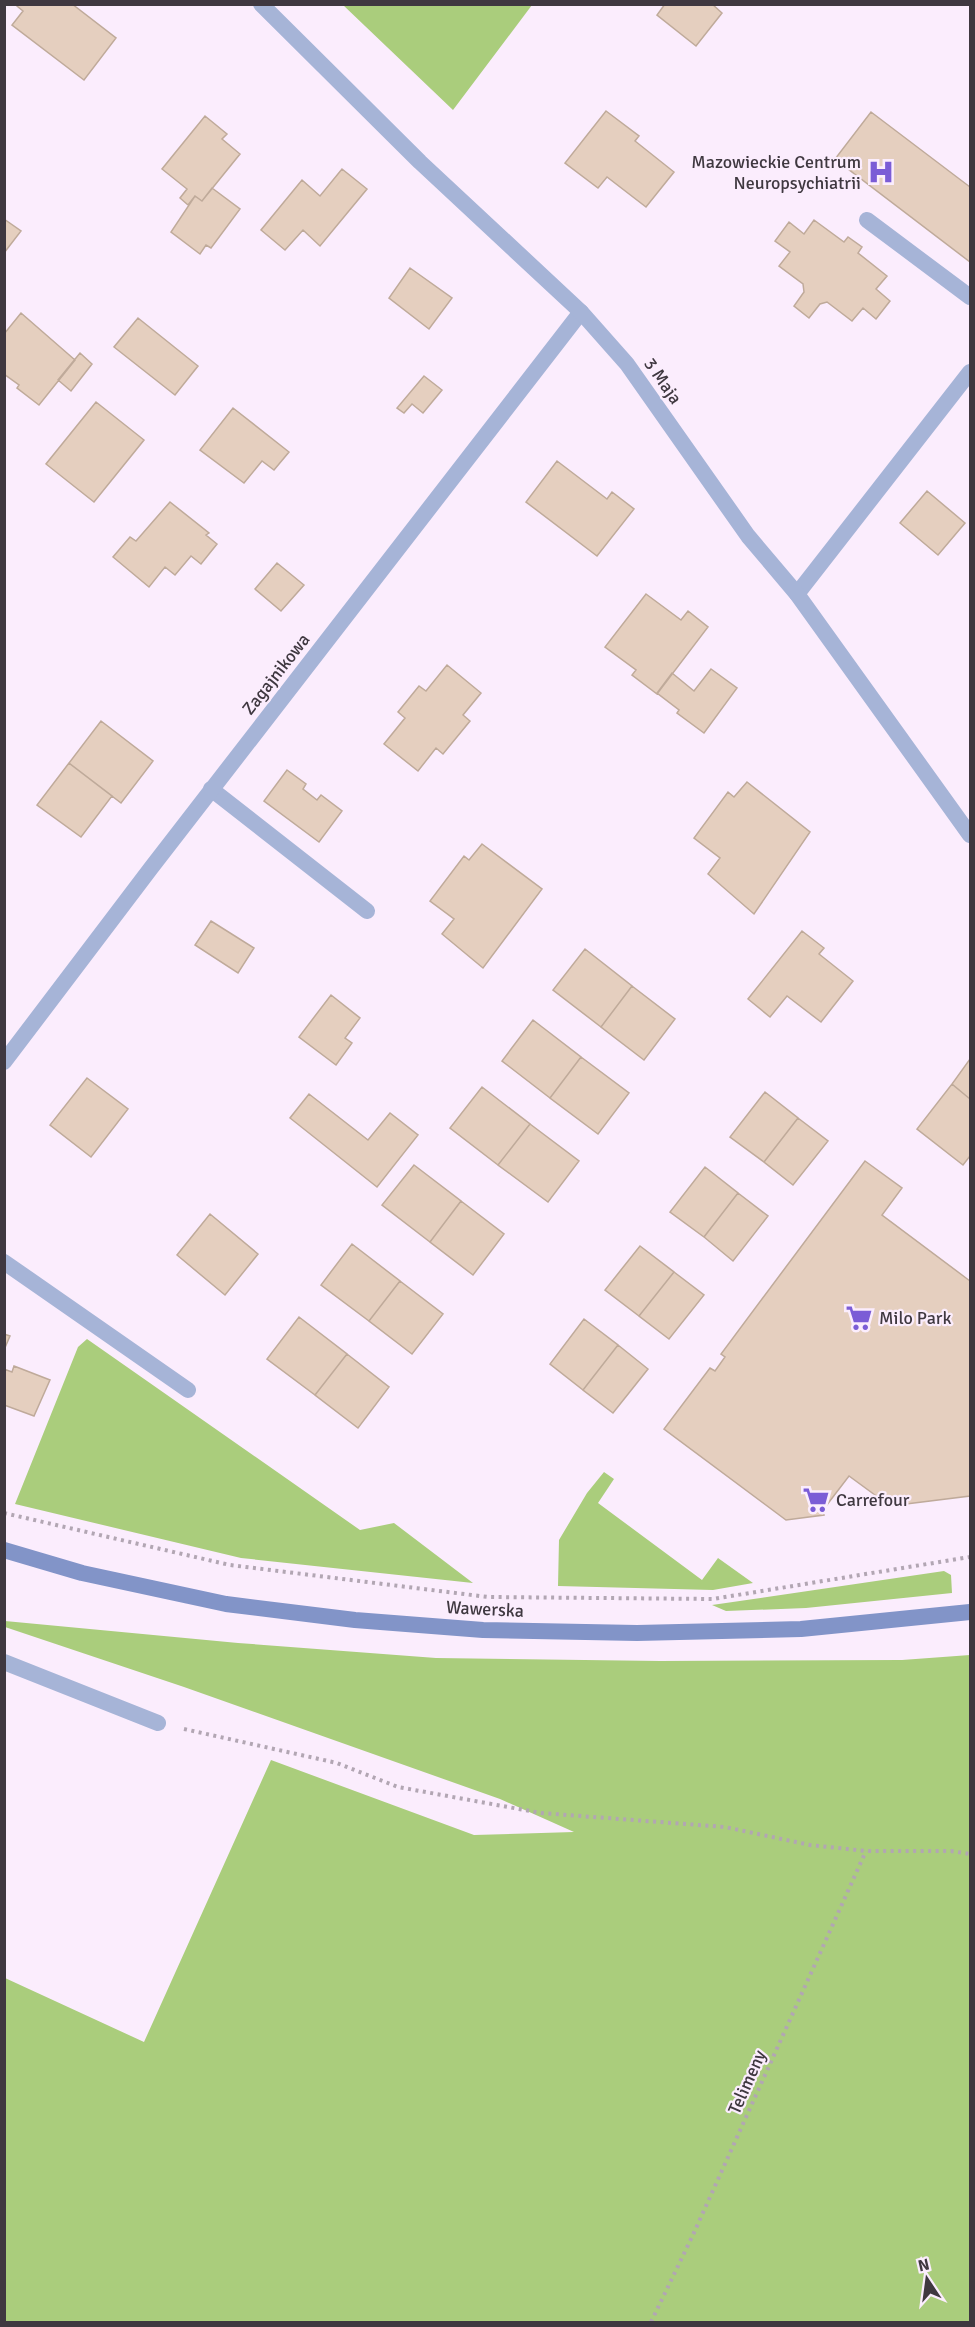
<svg xmlns="http://www.w3.org/2000/svg" width="975" height="2327" viewBox="0 0 975 2327" font-family="Signika,sans-serif">
  <style>
    .green { fill: #aacd7c }
    .building { fill: #e5cfbf; stroke: #bfaa9a; stroke-width: 1.5 }
    .lines { fill: none; stroke-linecap: round; stroke-linejoin: round }
    .path { stroke: #b2a6b3; stroke-width: 4; stroke-dasharray: 3 4.5; stroke-linecap: butt }
    .service { stroke: #a6b4d7; stroke-width: 16 }
    .minor { stroke: #a6b4d7; stroke-width: 16 }
    .tertiary { stroke: #a6b4d7; stroke-width: 16 }
    .secondary { stroke: #8294c8; stroke-width: 16 }
    .labels { text-anchor: middle; dominant-baseline: central; stroke-width: 4.5; stroke-linejoin: round; paint-order: stroke }
    .poi-label { font-size: 18px; fill: #3f3840; stroke: #fbedfd; text-anchor: start }
    .street-label { font-size: 18px; fill: #3f3840; stroke: #fbedfd }
  </style>
  <rect width="100%" height="100%" fill="#fbedfd"/>
  <path class="green" d="M343 5H532L453 110Z
    M87 1339 360 1530 394 1523 473 1583 241 1558 15 1504 78 1347Z
    M604 1472 614 1479 598 1503 702 1580 718 1558 753 1583 713 1590 558 1586 559 1540 587 1493Z
    M944 1571 951 1575 952 1593 806 1608 726 1611 712 1605Z
    M5 1621 238 1643 436 1658 660 1661 902 1660 970 1655V2322H9L5 2321V1978L144 2042 271 1760 474 1835 574 1832 500 1799 184 1687 5 1627Z"/>
  <path class="building" d="M18 4H72L116 38 84 80 12 25 23 11 17 6Z
    M665 4H712L722 13 696 46 657 15Z
    M606 111 639 136 635 141 674 172 646 207 607 177 598 188 565 163Z
    M871 112 970 187V262L835 159Z
    M205 116 227 134 222 139 240 154 202 201 195 196 188 205 180 198 187 189 162 169Z
    M342 169 367 189 320 246 303 230 285 250 261 230 302 180 320 196Z
    M212 188 240 209 211 248 206 245 200 254 171 232 195 196 202 201Z
    M4 219 21 231 4 253Z
    M814 220 844 242 848 237 862 247 858 253 887 276 876 289 890 301 876 319 863 308 852 321 827 302 820 304 809 318 794 306 804 292 803 284 779 266 790 252 775 241 789 222 804 234Z
    M410 268 452 298 429 329 389 298Z
    M21 313 75 360 39 405 17 388 19 385 4 374V334Z
    M138 318 198 366 175 395 114 347Z
    M80 353 92 364 71 391 58 380Z
    M424 376 442 390 423 413 412 404 404 413 397 408Z
    M96 402 144 440 94 502 46 464Z
    M233 408 289 452 274 470 262 461 244 483 200 450Z
    M557 461 607 499 612 492 634 509 597 556 526 502Z
    M927 491 965 523 938 555 900 523Z
    M170 502 209 533 206 535 217 544 201 564 191 556 175 575 165 567 149 587 113 557 130 537 136 541Z
    M277 563 304 585 281 611 255 589Z
    M646 594 681 620 688 611 708 627 657 694 632 675 636 670 605 647Z
    M447 665 481 693 463 715 470 721 443 754 436 748 418 771 384 744 405 718 398 712 419 686 426 691Z
    M711 669 737 688 704 733 677 713 679 710 657 693 672 673 694 691Z
    M101 721 153 761 121 803 69 763Z
    M69 763 112 796 81 837 37 805Z
    M287 770 306 784 303 789 317 800 321 795 342 811 319 842 264 801Z
    M747 782 810 832 754 914 708 874 720 858 694 838 728 792 734 797Z
    M482 844 542 889 483 968 442 934 454 919 430 901 464 856 469 860Z
    M211 921 254 948 238 973 195 945Z
    M802 931 824 948 819 954 853 981 821 1022 787 996 770 1017 748 999Z
    M585 949 632 986 601 1027 553 990Z
    M632 986 675 1019 644 1060 601 1027Z
    M331 995 360 1018 345 1038 352 1043 336 1065 299 1037Z
    M533 1020 581 1057 550 1098 502 1061Z
    M581 1057 629 1093 598 1134 550 1098Z
    M970 1059V1099L952 1084Z
    M87 1078 128 1109 91 1157 50 1125Z
    M952 1084 970 1099V1156L963 1165 917 1129Z
    M482 1087 530 1124 498 1165 450 1128Z
    M765 1092 798 1118 764 1162 730 1137Z
    M309 1094 368 1140 390 1113 418 1135 377 1187 290 1118Z
    M798 1118 828 1141 793 1185 764 1162Z
    M530 1124 579 1161 548 1202 498 1165Z
    M865 1161 902 1188 882 1215 970 1281V1496L890 1506 849 1476 823 1510 824 1515 786 1520 664 1429 710 1368 715 1371 725 1357 721 1354Z
    M414 1165 461 1201 430 1242 382 1205Z
    M705 1167 738 1193 704 1237 670 1212Z
    M738 1193 768 1216 733 1261 704 1237Z
    M461 1201 504 1234 473 1275 430 1242Z
    M210 1214 258 1254 225 1295 177 1255Z
    M352 1244 400 1281 369 1321 321 1285Z
    M640 1246 674 1272 639 1316 605 1290Z
    M674 1272 704 1295 669 1339 639 1316Z
    M400 1281 443 1314 412 1354 369 1321Z
    M299 1317 347 1354 315 1395 267 1359Z
    M584 1319 618 1345 583 1390 550 1364Z
    M4 1334 10 1336 4 1350Z
    M618 1345 648 1369 613 1413 583 1390Z
    M347 1354 389 1387 358 1428 315 1395Z
    M14 1366 50 1380 34 1416 4 1405V1369L12 1372Z"/>
  <g class="lines">
    <path class="path" d="M4 1513 230 1565 488 1597 713 1599 970 1557
      M184 1729 337 1763 398 1787 541 1813 725 1827 810 1845 866 1851H951L970 1854
      M651 2322 692 2237 866 1851"/>
    <path class="service" d="M867 220 970 297
      M797 594 970 372
      M211 789 367 911
      M4 1262 188 1390
      M4 1662 158 1723"/>
    <path class="minor" d="M4 1062 151 868 581 312"/>
    <path class="tertiary" d="M261 4 420 162 581 312 627 364 748 536 797 594 970 835"/>
    <path class="secondary" d="M4 1550 82 1573 226 1604 355 1620 483 1630 637 1633 801 1629 970 1612"/>
  </g>
  <defs>
    <g id="hospital-bare" transform="scale(2.07)"><path d="M-5-5h3v3.5h4V-5h3V5h-3V1.5h-4V5h-3Z" fill="#7b5cd6" stroke="#fbedfd" stroke-width="2.5" paint-order="stroke"/></g>
    <g id="supermarket-bare" transform="scale(2.07)"><path d="M-6-5.5h2.5l.6 2H6L4.5 2H-2.5L-4.4-4H-6ZM-1.5 3.2a1.3 1.3 0 1 0 .1 0ZM3 3.2a1.3 1.3 0 1 0 .1 0Z" fill="#7b5cd6" stroke="#fbedfd" stroke-width="2.5" paint-order="stroke"/></g>
  </defs>
  <g fill-rule="evenodd">
    <use href="#hospital-bare" x="881" y="172"/>
    <use href="#supermarket-bare" x="859" y="1318"/>
    <use href="#supermarket-bare" x="816" y="1500"/>
  </g>
  <g class="labels">
    <g class="poi-label">
      <text x="861" y="162" text-anchor="end">Mazowieckie Centrum<tspan x="861" dy="21">Neuropsychiatrii</tspan></text>
      <text x="879" y="1318">Milo Park</text>
      <text x="836" y="1500">Carrefour</text>
    </g>
    <g class="street-label">
      <text transform="translate(663 381) rotate(55)">3 Maja</text>
      <text transform="translate(276 674) rotate(-52)">Zagajnikowa</text>
      <text transform="translate(485 1609) rotate(3)">Wawerska</text>
      <text transform="translate(747 2082) rotate(-66)">Telimeny</text>
    </g>
  </g>
  <rect width="975" height="2327" fill="none" stroke="#3f3840" stroke-width="12"/>
  <g transform="translate(927 2279) rotate(347)" stroke="#fbedfd" stroke-width="4.5" paint-order="stroke">
  <path d="M0-4.5L10 22L0 15L-10 22Z" fill="#3f3840"/>
  <text y="-9" font-size="16" font-weight="bold" text-anchor="middle" fill="#3f3840">N</text>
  </g>
</svg>
